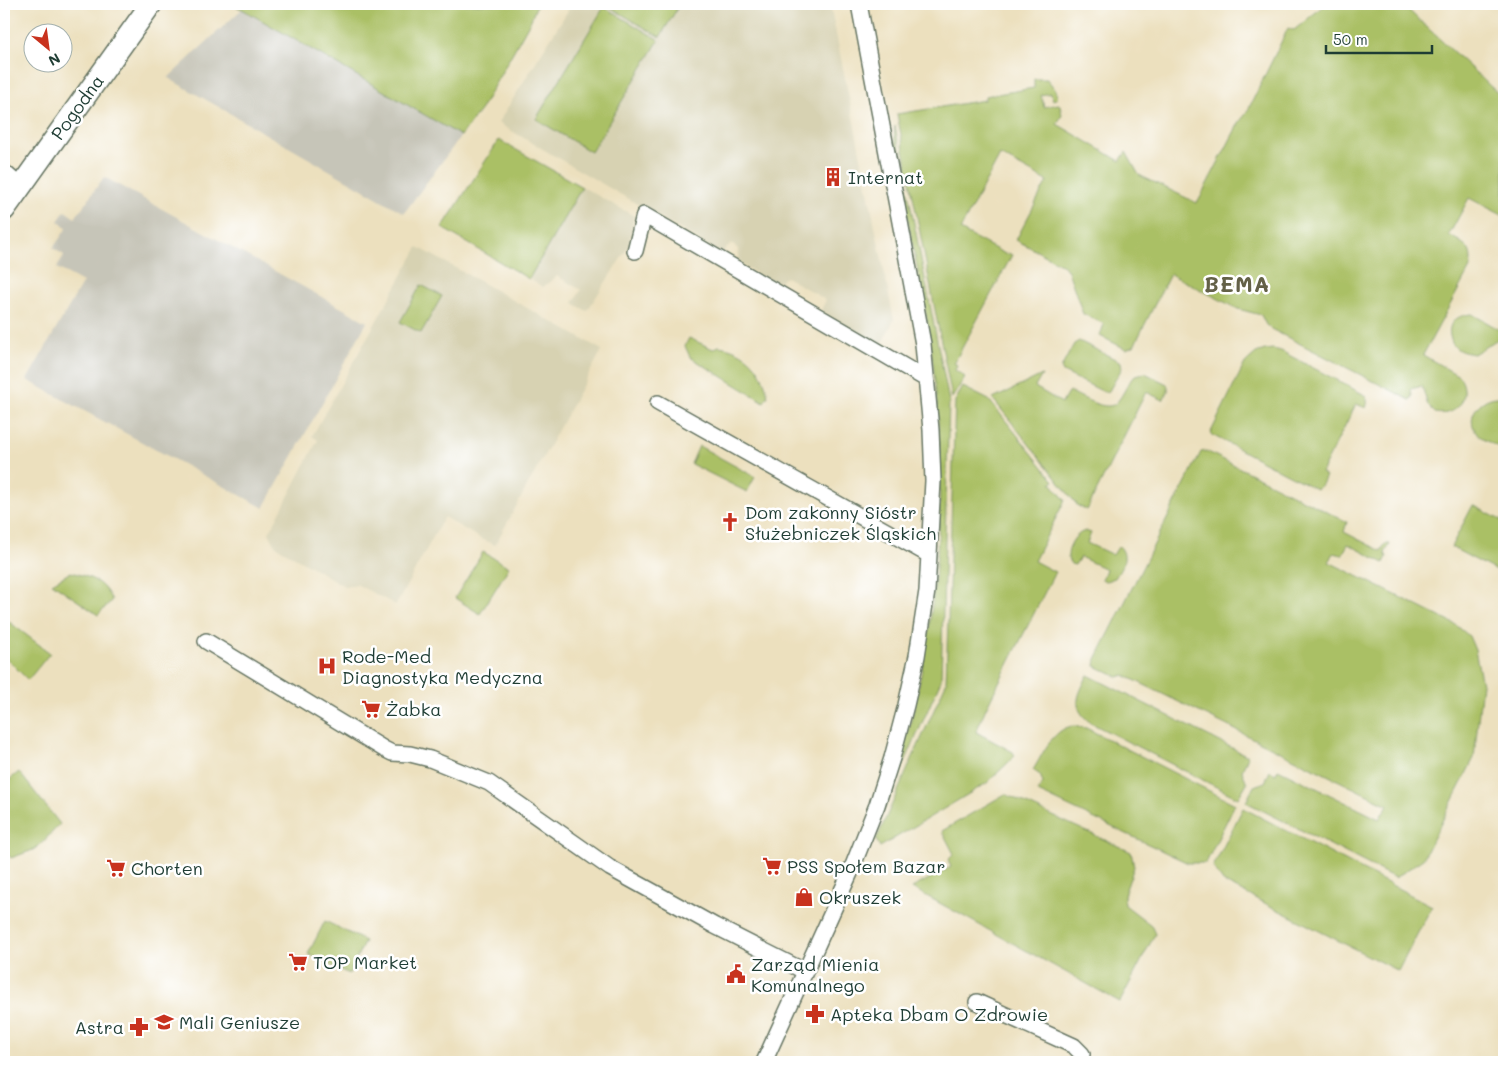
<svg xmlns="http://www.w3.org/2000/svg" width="1508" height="1066" viewBox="0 0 1508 1066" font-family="Mali,sans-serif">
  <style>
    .built { fill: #d7d2b2 }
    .industrial { fill: #c6c5b8 }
    .green { fill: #aac065; stroke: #647e4c }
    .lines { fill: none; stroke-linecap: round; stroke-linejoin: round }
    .stream { stroke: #52b1d1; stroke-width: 4.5 }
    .street-casing { stroke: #677664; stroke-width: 18 }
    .secondary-casing { stroke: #677664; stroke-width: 24 }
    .street { stroke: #fff; stroke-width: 15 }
    .secondary { stroke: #fff; stroke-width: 21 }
    .labels { text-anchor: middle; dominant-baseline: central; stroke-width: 5; stroke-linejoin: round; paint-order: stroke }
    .street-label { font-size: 18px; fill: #1f3d34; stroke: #fff }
    .poi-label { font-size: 18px; fill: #1f3d34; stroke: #fff; text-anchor: start }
    .district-label { font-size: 22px; font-weight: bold; letter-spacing: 1px; fill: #636147; stroke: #fff }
  </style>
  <rect width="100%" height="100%" fill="#fff"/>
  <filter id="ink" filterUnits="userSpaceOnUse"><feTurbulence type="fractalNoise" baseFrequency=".02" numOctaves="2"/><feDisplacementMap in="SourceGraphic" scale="10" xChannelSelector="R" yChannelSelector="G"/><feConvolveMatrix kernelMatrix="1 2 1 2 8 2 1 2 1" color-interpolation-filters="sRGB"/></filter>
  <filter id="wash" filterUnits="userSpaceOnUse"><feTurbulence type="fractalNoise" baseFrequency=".0096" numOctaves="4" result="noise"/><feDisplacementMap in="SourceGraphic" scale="20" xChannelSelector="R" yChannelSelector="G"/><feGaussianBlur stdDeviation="1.12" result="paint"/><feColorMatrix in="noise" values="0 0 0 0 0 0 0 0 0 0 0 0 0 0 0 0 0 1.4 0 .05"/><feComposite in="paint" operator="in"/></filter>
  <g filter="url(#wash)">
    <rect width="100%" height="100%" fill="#ece0be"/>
    <path class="built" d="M572 4H830L894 320 880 347 821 310 826 300 786 277 774 284 738 262V249L732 244 721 253 498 123Z
      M499 140 634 216 629 246 587 311 573 303 581 290 557 276 543 287 442 228Z
      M418 247 602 350 495 545 481 539 444 517 396 605 356 584 346 587 276 546 269 533 318 440 312 436Z"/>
    <path class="industrial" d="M242 9 461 136 404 213 168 78Z
      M104 177 367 322 264 508 27 380 83 282 57 268 64 255 53 248 67 228 58 221 65 211 75 218Z"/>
    <path class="green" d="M230 4H537L531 20 481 109 461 136 242 9Z
      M605 4H680L660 37Z
      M1326 4H1402L1504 99V216L1469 198 1449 235C1465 245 1474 247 1470 268L1423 355 1459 376C1472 394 1459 418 1435 413L1428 406 1422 386 1411 389 1412 397 1410 400 1271 329 1266 325 1261 315 1238 309 1170 274 1134 346 1126 349 1100 336 1104 324 1083 314 1068 271 1063 265 1016 240 1047 181 1000 155 960 230 1007 255 1008 253 1012 255 954 363 957 365 955 370 965 377 952 398 897 114 985 100V96L1034 88V79H1047L1055 89 1058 98 1053 100 1051 93 1041 95 1044 107 1058 104 1060 105 1062 115 1057 124 1120 161 1126 152 1139 175 1197 203 1240 121 1246 114 1288 28 1294 30Z
      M604 7 659 40 591 152 536 119Z
      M895 126 949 401 941 680 882 814C892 783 903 752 911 720 941 596 948 468 930 342 922 282 906 223 899 163 897 152 893 136 895 126Z
      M499 140 582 187 529 279 442 228Z
      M421 285 442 296 421 333 400 322Z
      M1472 314 1502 331 1501 337 1474 354C1467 353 1460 352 1455 347 1452 345 1451 340 1450 336 1447 321 1459 315 1472 314Z
      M689 338 713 349 719 346C747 350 763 368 768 396L764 402 690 357 685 346Z
      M1079 341 1121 362 1122 368 1109 391 1104 392 1063 372 1061 368 1074 344Z
      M1273 349 1281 351 1363 394C1368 398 1368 403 1366 408L1356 404 1321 473 1326 476C1323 482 1322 487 1316 489L1210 434 1245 363 1256 353 1265 350Z
      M1145 373 1167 384C1170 391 1167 394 1163 400L1146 392 1087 510 1078 506 993 399 1042 375 1035 387 1062 403 1069 391C1080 396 1108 414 1117 402 1124 394 1127 383 1135 375Z
      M963 387 989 400 1054 481 1051 483 1065 500 1034 561 1055 572 986 708 976 732 1013 752 1015 756 987 783 880 847 876 840 946 683 955 401Z
      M1498 397 1504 400V450C1496 445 1483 441 1477 433 1464 417 1480 397 1498 397Z
      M699 446 755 477 747 492 691 464Z
      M1206 451 1347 522 1344 532 1381 551 1385 544H1390L1385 553 1387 557 1384 563 1348 544 1342 555 1334 553 1329 562 1456 625 1469 636 1475 650 1482 684 1474 758 1423 859 1395 878 1246 802 1254 786 1265 782 1270 771 1276 774 1278 769 1379 819 1388 805 1124 675 1118 677 1095 666 1096 659 1201 452Z
      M1473 505 1504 522V575L1451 547Z
      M1085 531 1091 533 1087 543 1113 555 1118 547 1119 546C1130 557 1121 568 1115 578L1106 581 1102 580 1106 569 1080 557 1075 565 1071 564 1068 559C1067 548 1074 534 1085 531Z
      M483 552 509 567 480 614 455 598Z
      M71 572C92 578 101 580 112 600L98 615 52 583Z
      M4 618 50 653 28 680 4 656Z
      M1088 675 1248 756 1242 771 1247 783 1238 798 1091 723C1070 707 1078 695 1088 675Z
      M1072 726 1086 728 1235 804 1206 863H1188L1038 792 1043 783 1040 775 1033 770C1043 754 1052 730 1072 726Z
      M19 772 60 824 40 845 33 850 11 858 4 850V784Z
      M1005 794 1131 852 1134 867 1124 895 1125 905 1151 925 1155 934 1120 1002 912 888 951 867 948 860 954 854 942 831Z
      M1243 808 1432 906 1398 971 1223 882 1213 867Z
      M325 921 365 941 349 974 308 954Z"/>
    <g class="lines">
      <path class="stream" d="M184 4H212"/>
    </g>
  </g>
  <g filter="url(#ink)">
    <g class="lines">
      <g class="street-casing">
        <path id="street" d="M4 172 21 187
          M635 251 644 215 926 379
          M658 403 929 555
          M206 641 384 749 392 753 410 754 430 759 489 783 610 868 715 926 804 971
          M977 1002 1074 1046 1082 1054 1081 1062
          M764 1062 850 873 877 805 892 758 906 705 917 656 927 591 933 481 931 430 923 344 859 4"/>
      </g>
      <g class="secondary-casing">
        <path id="secondary" d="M4 210 151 4"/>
      </g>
      <use href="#street" class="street"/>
      <use href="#secondary" class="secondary"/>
    </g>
  </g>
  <defs>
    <g id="building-bare" transform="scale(1.5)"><path d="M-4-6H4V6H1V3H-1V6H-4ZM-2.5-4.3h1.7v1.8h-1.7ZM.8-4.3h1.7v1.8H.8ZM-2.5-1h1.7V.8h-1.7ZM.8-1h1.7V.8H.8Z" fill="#c8321e" stroke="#fff" stroke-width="2.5" paint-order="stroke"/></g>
    <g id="church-bare" transform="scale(1.5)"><path d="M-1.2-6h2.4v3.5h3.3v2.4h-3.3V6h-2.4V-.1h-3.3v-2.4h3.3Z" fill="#c8321e" stroke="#fff" stroke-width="2.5" paint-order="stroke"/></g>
    <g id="hospital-bare" transform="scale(1.5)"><path d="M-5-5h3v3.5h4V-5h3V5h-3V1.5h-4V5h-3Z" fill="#c8321e" stroke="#fff" stroke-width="2.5" paint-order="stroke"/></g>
    <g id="supermarket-bare" transform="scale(1.5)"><path d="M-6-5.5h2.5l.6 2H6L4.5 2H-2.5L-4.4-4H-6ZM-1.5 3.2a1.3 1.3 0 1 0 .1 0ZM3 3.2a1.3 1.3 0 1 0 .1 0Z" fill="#c8321e" stroke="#fff" stroke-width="2.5" paint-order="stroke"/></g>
    <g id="shop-bare" transform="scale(1.5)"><path d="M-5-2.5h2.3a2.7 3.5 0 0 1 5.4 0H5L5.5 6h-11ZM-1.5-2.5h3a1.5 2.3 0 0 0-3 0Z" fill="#c8321e" stroke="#fff" stroke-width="2.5" paint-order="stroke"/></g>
    <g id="civic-bare" transform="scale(1.5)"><path d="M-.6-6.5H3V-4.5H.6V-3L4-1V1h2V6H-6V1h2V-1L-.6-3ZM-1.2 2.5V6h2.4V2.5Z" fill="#c8321e" stroke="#fff" stroke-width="2.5" paint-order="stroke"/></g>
    <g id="pharmacy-bare" transform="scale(1.5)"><path d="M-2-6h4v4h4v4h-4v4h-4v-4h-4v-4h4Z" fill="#c8321e" stroke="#fff" stroke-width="2.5" paint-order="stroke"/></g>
    <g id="school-bare" transform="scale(1.5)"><path d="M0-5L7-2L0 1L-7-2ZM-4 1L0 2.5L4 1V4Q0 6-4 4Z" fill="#c8321e" stroke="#fff" stroke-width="2.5" paint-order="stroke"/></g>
  </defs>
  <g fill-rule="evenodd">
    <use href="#building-bare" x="833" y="177"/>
    <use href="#church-bare" x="730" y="522"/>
    <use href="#hospital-bare" x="327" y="666"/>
    <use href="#supermarket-bare" x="371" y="709"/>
    <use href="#supermarket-bare" x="772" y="866"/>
    <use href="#supermarket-bare" x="116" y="868"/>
    <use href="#shop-bare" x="804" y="897"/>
    <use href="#supermarket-bare" x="298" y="962"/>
    <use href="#civic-bare" x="736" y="974"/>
    <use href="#pharmacy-bare" x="815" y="1014"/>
    <use href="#school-bare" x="164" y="1022"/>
    <use href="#pharmacy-bare" x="139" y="1027"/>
  </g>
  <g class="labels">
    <g class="street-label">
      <text transform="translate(77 107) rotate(-54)">Pogodna</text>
    </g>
    <g class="poi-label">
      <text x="848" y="177">Internat</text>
      <text x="745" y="512">Dom zakonny Sióstr<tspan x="745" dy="21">Służebniczek Śląskich</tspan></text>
      <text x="342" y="656">Rode-Med<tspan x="342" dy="21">Diagnostyka Medyczna</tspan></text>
      <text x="386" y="709">Żabka</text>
      <text x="787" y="866">PSS Społem Bazar</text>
      <text x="131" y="868">Chorten</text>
      <text x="819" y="897">Okruszek</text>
      <text x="313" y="962">TOP Market</text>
      <text x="751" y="964">Zarząd Mienia<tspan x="751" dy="21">Komunalnego</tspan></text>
      <text x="830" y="1014">Apteka Dbam O Zdrowie</text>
      <text x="179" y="1022">Mali Geniusze</text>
      <text x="124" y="1027" text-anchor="end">Astra</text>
    </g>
    <g class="district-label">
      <text x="1237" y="283">BEMA</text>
    </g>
  </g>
  <rect width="1508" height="1066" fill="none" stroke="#fff" stroke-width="20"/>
  <g transform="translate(48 48) rotate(151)"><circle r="24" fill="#ffffff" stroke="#a5b1ae"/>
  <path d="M0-4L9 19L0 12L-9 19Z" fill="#c8321e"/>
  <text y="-8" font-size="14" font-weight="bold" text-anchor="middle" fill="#1f3d34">N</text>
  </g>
  <path d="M1326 45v8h106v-8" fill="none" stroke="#1f3d34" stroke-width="2.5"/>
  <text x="1333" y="45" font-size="15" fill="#1f3d34" stroke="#ffffff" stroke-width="4" paint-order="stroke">50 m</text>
</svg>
